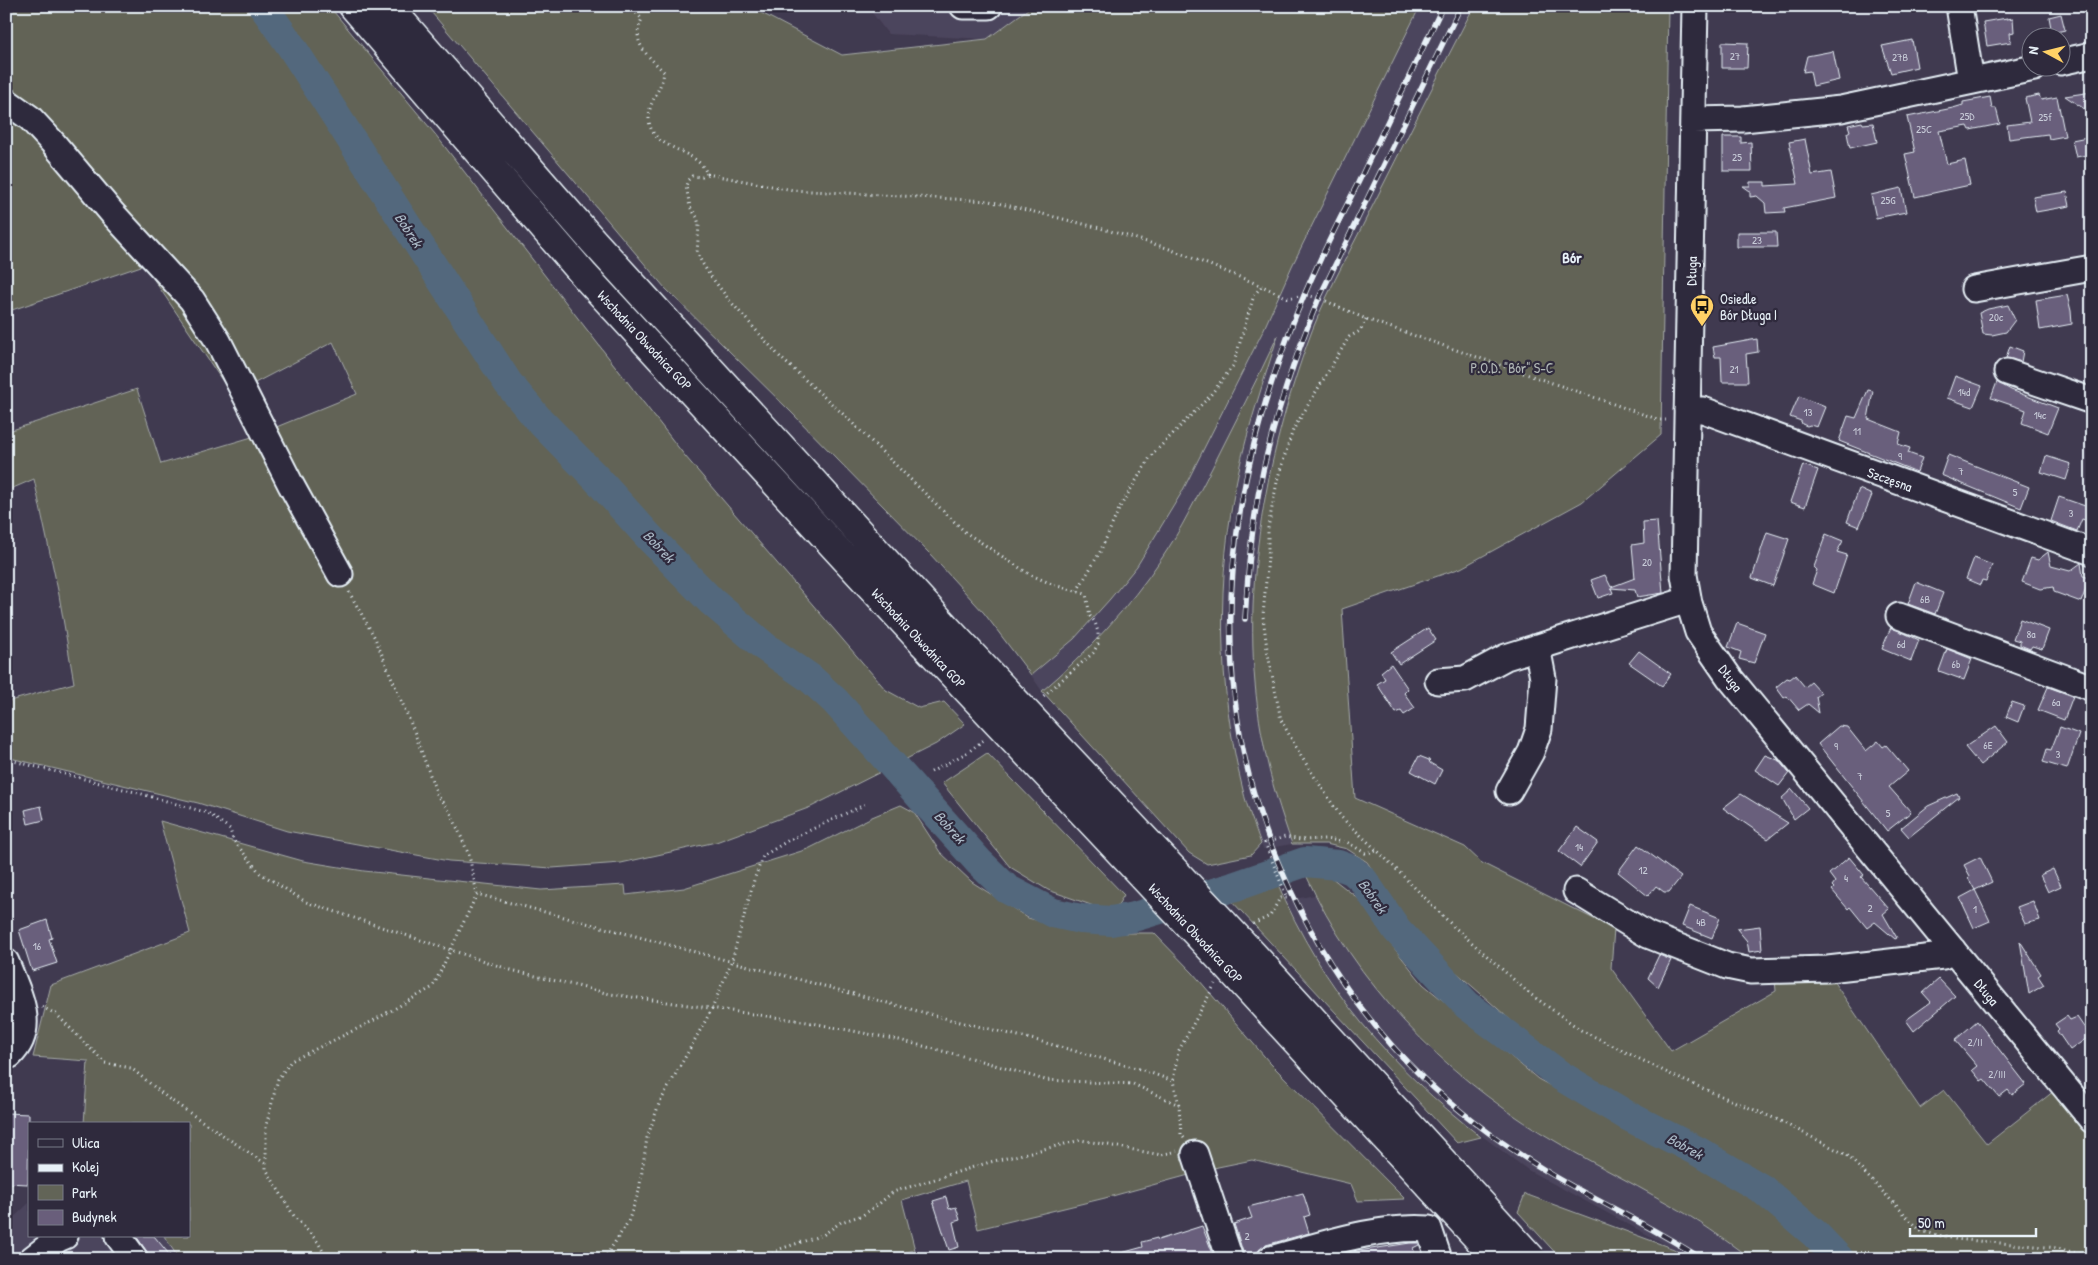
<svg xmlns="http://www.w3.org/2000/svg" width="2098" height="1265" viewBox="0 0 2098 1265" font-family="'Patrick Hand',sans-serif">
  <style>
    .built { fill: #4c455d }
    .green { fill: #626457; stroke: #a5aaa8 }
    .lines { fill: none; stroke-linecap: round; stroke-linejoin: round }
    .river { stroke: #52687d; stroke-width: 30 }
    .building { fill: #695e7b; stroke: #e8f1f8 }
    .minor-casing { stroke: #e8f1f8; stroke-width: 29 }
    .highway-casing { stroke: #e8f1f8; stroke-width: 31 }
    .path { stroke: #e8f1f8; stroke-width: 3; stroke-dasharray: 1 4; stroke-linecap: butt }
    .minor { stroke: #2f2a3d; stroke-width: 25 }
    .highway { stroke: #2f2a3d; stroke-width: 28 }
    .rail-casing { stroke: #e8f1f8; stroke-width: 5.5 }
    .rail { stroke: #2f2a3d; stroke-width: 4; stroke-dasharray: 11; stroke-linecap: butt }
    .highway-bridge-casing { stroke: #e8f1f8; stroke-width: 31; stroke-linecap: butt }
    .highway-bridge { stroke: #2f2a3d; stroke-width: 28 }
    .labels { text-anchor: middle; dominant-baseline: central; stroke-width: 4.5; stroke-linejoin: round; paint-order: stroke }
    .number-label { font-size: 11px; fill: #c8ccd9 }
    .street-label { font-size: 14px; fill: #e8f1f8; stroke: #2f2a3d }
    .poi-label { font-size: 14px; fill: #e8f1f8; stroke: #2f2a3d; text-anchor: start }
    .park-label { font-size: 14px; fill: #b2b9b8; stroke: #2f2a3d }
    .water-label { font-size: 15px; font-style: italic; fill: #acbac7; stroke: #2f2a3d }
    .neighbourhood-label { font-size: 15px; font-weight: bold; fill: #e8f1f8; stroke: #2f2a3d }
  </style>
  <rect width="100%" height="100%" fill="#403a50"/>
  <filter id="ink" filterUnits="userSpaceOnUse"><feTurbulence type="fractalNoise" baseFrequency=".02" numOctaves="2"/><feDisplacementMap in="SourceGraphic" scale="10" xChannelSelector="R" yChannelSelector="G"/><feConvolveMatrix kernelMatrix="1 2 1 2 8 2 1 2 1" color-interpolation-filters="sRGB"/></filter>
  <g filter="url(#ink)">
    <path class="built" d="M867 6H1032L987 39 888 34Z
      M1420 6H1473L1319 316 1292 391 1273 457 1262 505 1257 544 1254 596 1255 679 1264 746 1292 844 1263 849 1243 791 1231 732 1223 659 1222 619 1224 581 1238 475 1250 424 1276 340 1239 416 1187 515 1163 557 1135 595 1104 632 1068 669 1042 691 1031 675 1074 639 1110 599 1137 566 1182 492 1263 332 1292 266Z
      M1315 895 1342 941 1370 980 1423 1043 1456 1072 1495 1103 1543 1135 1669 1203 1713 1231 1751 1259H1687L1674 1249 1528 1170 1451 1113 1376 1042 1353 1013 1314 956 1285 901Z
      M29 1203V1236H164L179 1259H6V1225Z"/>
    <path class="green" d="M6 6H329L435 134 685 456 886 690 919 708 944 702 965 724 936 744 811 807 716 842 621 863 552 868 449 861 287 831 198 803 6 757V702L74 683 59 595 34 479 6 491V432L137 389 161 464 252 437 357 394 333 342 232 395 144 265 6 312Z
      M426 6H748L842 55 987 39 1032 6H1420L1292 266 1263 331 1182 492 1137 566 1110 599 1074 639 1031 675 984 613 930 554 791 412 665 288Z
      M1474 6H1668L1661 435 1582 502 1461 568 1342 609 1355 798 1465 847 1482 863 1614 929 1611 968 1671 1051 1776 991 1775 980 1829 975 1920 1108 1944 1090 1987 1144 2054 1091 2092 1137V1259H1751C1724 1239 1698 1220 1669 1204 1627 1180 1584 1159 1543 1134 1442 1073 1355 983 1306 875L1327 874 1359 899 1386 938 1423 984 1538 1079 1611 1119 1627 1100 1567 1067 1531 1038 1448 965 1410 926 1367 862 1347 849 1326 844H1292C1281 812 1270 779 1264 746 1237 612 1261 474 1306 347 1322 301 1347 257 1369 213 1404 144 1438 75 1474 6Z
      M1278 335C1264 381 1248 426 1238 474 1216 577 1217 687 1243 790 1247 808 1255 826 1261 844L1251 855 1207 864 1189 853 1042 691C1088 652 1128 608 1162 558 1181 530 1196 498 1212 468 1234 424 1257 380 1278 335Z
      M987 753 1124 895 1116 908 1094 906 1048 890 1010 867 942 783Z
      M901 805 914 812 940 852 972 882 1028 918 1085 933H1154L1193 973 1270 1063 1405 1199 1358 1201 1351 1184 1252 1160 1218 1167 1105 1198 978 1229 966 1181 902 1200 915 1250 878 1259H179L164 1236H189V1124H84L88 1061 33 1057 51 985 190 933 160 821 303 861 364 871 541 890 625 885 626 895 684 888 808 849 872 817Z
      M1277 882C1322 989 1390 1066 1481 1137L1457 1143 1229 898Z
      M1525 1194 1674 1249 1687 1259H1561L1518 1212Z"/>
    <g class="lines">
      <path class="river" d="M263 6 291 46 508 383 538 419 597 479 650 538 711 601 765 647 810 678 835 701 979 862 1007 889 1053 913 1081 919 1111 921 1134 917 1233 887 1305 862 1338 865 1352 870 1363 880 1397 930 1467 1005 1561 1076 1628 1116 1699 1152 1762 1189 1815 1234 1839 1259"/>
    </g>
    <path class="building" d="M2061 14 2065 30 2052 33 2049 17Z
      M2007 18V19L2013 18 2014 32 2010 33 2011 42 1987 46 1983 22Z
      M1912 40 1917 67 1891 73 1882 46Z
      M1722 42 1748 43 1747 68H1722Z
      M1833 51 1839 80 1813 86 1810 71 1803 72 1807 56Z
      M2092 92V114L2065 96Z
      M2039 95 2041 100 2057 97 2065 136 2049 139 2048 134 2009 139 2007 125 2030 122 2025 98Z
      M1990 97 1992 108H1996L2000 124 1970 130 1968 126 1939 131 1947 164 1965 160 1970 185 1915 197 1905 154 1915 152 1907 117 1953 108 1963 105V102Z
      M1862 122 1863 124 1873 123 1877 142 1850 148 1847 133 1850 131 1848 125Z
      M2092 136V154L2076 157 2072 140Z
      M1723 137H1741V143L1751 142 1752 171H1723Z
      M1805 139 1812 175 1831 172 1836 198 1784 208 1785 212 1766 213 1765 203 1757 196 1750 197V191L1743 186H1750V182H1765V186L1798 184 1789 142Z
      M1901 188 1906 212 1876 218 1871 195Z
      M2067 192 2070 206 2036 212 2033 197Z
      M1737 232H1776L1777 247H1737Z
      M2067 295 2071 311 2072 324 2040 330 2036 300Z
      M2008 305 2015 320 2006 332 1992 335 1983 334 1979 313 1988 309Z
      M1757 339 1758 352 1746 354 1748 382H1722L1721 357H1715L1713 347Z
      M2010 346 2023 351 2021 362 2006 358Z
      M1955 376 1982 386 1973 407 1947 398Z
      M1997 382 2011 390 2058 408 2048 433 2022 423 2026 410 1991 398Z
      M1868 390 1873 391 1868 419 1901 432 1898 444 1910 448 1908 453 1922 458 1917 472 1839 441 1848 416 1856 418Z
      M1799 396 1825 407 1817 427 1810 425 1807 426 1802 424 1801 421 1790 417Z
      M1948 455 2029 487 2021 508 1941 475Z
      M2046 456 2071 464 2066 480 2041 472Z
      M1803 465 1818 470 1805 507 1790 502Z
      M1859 489 1872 495 1859 527 1847 522Z
      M2059 497 2091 508 2088 521 2082 519 2077 531 2051 521Z
      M1657 521 1663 593 1637 597 1635 590 1611 588 1613 593 1598 598 1591 580 1605 575 1611 587 1635 578 1632 545 1644 543 1643 522Z
      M1767 532 1789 539 1773 586 1752 578Z
      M1826 534 1843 541 1837 552 1847 555 1834 593 1812 584 1817 570 1814 567Z
      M2048 552 2051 566 2070 571 2081 563 2083 576 2090 578 2081 602 2054 592 2053 587 2040 589 2022 582 2031 558 2038 560Z
      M1974 558 1992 565 1986 581 1982 580 1980 585 1966 579Z
      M1916 582 1943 593 1935 614 1908 604Z
      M2020 619 2049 630 2042 649 2032 646 2030 649 2020 645V641L2013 639Z
      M1737 623 1765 633 1754 663 1739 659 1741 652 1728 647Z
      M1891 627 1919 640 1911 661 1882 649Z
      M1428 628 1436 640 1399 664 1391 652Z
      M1947 649 1972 659 1964 680 1939 671Z
      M1639 651 1671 674 1662 686 1629 663Z
      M1391 664 1408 689 1404 693 1415 708 1404 715 1401 711 1396 713 1377 684 1385 679 1381 672Z
      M1795 675 1805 687 1811 682 1821 693 1816 697 1819 713 1808 704 1799 710 1787 696 1784 698 1776 687 1787 678 1790 679Z
      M2048 687 2073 696 2064 720 2038 710Z
      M2012 702 2024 706 2018 722 2006 717Z
      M1839 726 1847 727 1866 751 1878 741 1883 747 1886 745 1908 771 1889 787 1911 812 1887 831 1818 744Z
      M1996 726 2008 742 1980 765 1965 747Z
      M2060 727 2079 734 2067 769 2043 762 2047 749 2051 750Z
      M1765 755 1778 760 1789 773 1779 786 1755 770Z
      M1419 756 1429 760 1430 763 1442 770 1435 784 1411 771Z
      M1792 789 1808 808 1794 819 1782 798Z
      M1957 793 1959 797 1909 837 1901 828 1928 806Z
      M1741 794 1788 823 1768 839 1723 808Z
      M41 806 44 820 28 824 25 810Z
      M1577 827 1598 842 1580 867 1559 851Z
      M1638 845 1681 877 1669 892H1664L1656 886 1648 896 1618 872Z
      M1849 857 1864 875 1861 877 1889 909 1883 914 1897 938 1895 939 1875 922 1867 928 1850 907 1848 909 1832 890 1834 888 1832 886 1835 882 1829 874Z
      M1980 857 1992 882 1975 890 1968 878 1970 876 1964 865Z
      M2053 869 2061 886 2048 892 2040 875Z
      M1975 890 1990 921 1974 928 1960 898Z
      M2033 901 2040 920 2025 924 2017 907Z
      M1690 906 1720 918 1712 938 1682 926Z
      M47 920 52 938 49 939 57 963 32 971 19 930Z
      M1760 926 1762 950 1749 952 1747 941 1737 929Z
      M2020 941 2041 974 2038 976 2044 985 2029 994Z
      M1659 955 1671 960 1658 987 1648 978Z
      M1939 979 1955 996 1914 1031 1906 1020 1931 1002 1923 993Z
      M2067 1016 2070 1020 2077 1017 2090 1036 2070 1050 2057 1031 2059 1029 2055 1024Z
      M1977 1021 2026 1084 2012 1095 2008 1090 1999 1097 1984 1079 1981 1081 1972 1070 1977 1066 1955 1040Z
      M6 1113 29 1114 28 1184 6 1183Z
      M1303 1193 1310 1215 1304 1217 1309 1233 1266 1245 1259 1251 1244 1255 1234 1224 1252 1218 1248 1207Z
      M946 1197 949 1209 956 1207 960 1220 953 1222 959 1247 949 1250 933 1201Z
      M1202 1226 1215 1259H1115L1114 1255 1143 1247 1142 1242 1157 1238 1158 1240Z
      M136 1236H154L173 1259H152Z
      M1410 1243H1419V1245L1413 1248 1415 1254 1403 1257 1401 1254 1390 1259H1338V1255L1352 1252Z"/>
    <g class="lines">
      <g class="minor-casing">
        <path id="minor" d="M963 6H989
          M1695 6 1684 575 1689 603 1698 632 1729 677 2092 1120
          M1959 6 1971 81
          M2060 62 2092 55
          M6 101 30 118 54 144 113 214 192 300 218 341 291 485 340 574
          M1693 120 1743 119 1841 109 2034 68
          M1974 289 2092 268
          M2007 372 2092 401
          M1687 410H1703L2092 552
          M1899 616 2092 688
          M1438 681 1465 679 1506 657 1688 600
          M1509 791 1531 752 1539 729 1543 678 1537 647
          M1576 891 1648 935 1727 966 1751 971 1828 969 1943 956 1953 950
          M6 962C18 993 38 1028 10 1055H6
          M1195 1154 1230 1259
          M118 1236 135 1259
          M32 1259 58 1239 65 1236
          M1270 1259C1319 1246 1378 1225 1429 1229L1439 1259"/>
      </g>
      <g class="highway-casing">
        <path id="highway" d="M353 6 585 276 923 643
          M388 6 593 241 943 624"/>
      </g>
      <path class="path" d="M629 6 642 19C630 44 648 55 664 72 662 90 648 101 649 119 650 151 697 147 707 174L702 177 692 176 688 180 686 186 690 207 697 217 699 225 697 253 701 261 709 274 730 301 781 358 843 414 965 532 1029 574 1054 585 1086 594 1090 616 1095 622 1098 632V644L1093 653 1041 698
        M707 174 793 190 989 201 1100 228 1167 248 1262 286
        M1366 319 1360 331 1349 337 1293 430 1278 477 1268 528V557L1263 616 1267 649 1281 720 1301 756 1341 817 1384 857 1452 925 1530 994 1581 1030 1678 1078 1776 1119 1847 1155 1921 1231 1955 1239 2058 1248 2092 1258
        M1077 591 1100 552 1120 507 1151 456 1209 397 1233 366 1254 295 1262 286 1288 298 1305 295 1319 298 1366 319 1660 420H1666
        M349 592 375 638 414 731 438 797 450 811 469 855 477 894
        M6 759 135 792 208 813 230 829 233 840 260 873 306 902 511 970 610 994 802 1021 899 1040 978 1060 1045 1080 1133 1084 1179 1105
        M931 772 968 752 985 739
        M1253 924 1270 916 1280 898H1287L1265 843 1285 837 1301 840 1325 839 1347 842 1365 853 1377 851
        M42 1007 56 1014 105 1063 131 1068 169 1099 266 1164
        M1184 1138 1181 1134 1179 1105 1173 1081 1178 1052 1215 984
        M327 1259 318 1242 294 1216 266 1169V1126L278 1079 291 1061 371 1022 433 987 477 894 948 1019 1035 1040 1140 1069 1173 1081
        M604 1259 628 1222 639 1191 647 1138 659 1104 712 1009 732 960 754 880 763 856 789 840 866 804
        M764 1259 780 1249 823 1235 841 1222 863 1215 880 1203 893 1192 990 1162 1081 1140 1161 1155 1177 1151"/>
      <use href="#minor" class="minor"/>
      <use href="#highway" class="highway"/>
      <g class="rail-casing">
        <path id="rail" d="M1443 6C1415 65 1386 124 1358 183 1333 232 1308 282 1289 333 1223 507 1204 687 1278 862 1312 943 1361 1018 1424 1079 1462 1115 1506 1147 1551 1174 1600 1203 1653 1227 1702 1259
          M1245 619C1248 569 1252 520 1263 471 1276 412 1296 354 1319 298L1461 6"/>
      </g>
      <use href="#rail" class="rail"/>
      <g class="highway-bridge-casing">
        <path id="highway-bridge" d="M943 624 1248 949 1532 1259
          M923 643 1227 966 1497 1259"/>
      </g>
      <use href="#highway-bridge" class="highway-bridge"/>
    </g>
  </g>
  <defs>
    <g id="bus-pin" transform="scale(1.25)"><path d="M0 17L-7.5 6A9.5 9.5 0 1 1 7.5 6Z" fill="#ffd166" stroke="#2f2a3d"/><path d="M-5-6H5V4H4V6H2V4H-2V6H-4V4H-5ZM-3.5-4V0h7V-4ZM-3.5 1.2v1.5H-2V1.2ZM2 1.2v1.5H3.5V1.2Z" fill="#111"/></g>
  </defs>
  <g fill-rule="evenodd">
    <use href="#bus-pin" x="1702" y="306"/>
  </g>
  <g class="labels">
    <g class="number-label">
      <text x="1735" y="56">27</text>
      <text x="1900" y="57">27B</text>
      <text x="1967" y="116">25D</text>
      <text x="2045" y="117">25f</text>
      <text x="1924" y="129">25C</text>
      <text x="1737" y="157">25</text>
      <text x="1888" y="200">25G</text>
      <text x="1757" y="240">23</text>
      <text x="1996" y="317">20c</text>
      <text x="1734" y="369">21</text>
      <text x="1964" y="392">14d</text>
      <text x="1808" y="412">13</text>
      <text x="2040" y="415">14c</text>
      <text x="1857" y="431">11</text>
      <text x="1900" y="456">9</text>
      <text x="1961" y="471">7</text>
      <text x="2015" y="492">5</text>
      <text x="2071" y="513">3</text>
      <text x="1647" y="562">20</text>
      <text x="1925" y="599">6B</text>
      <text x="2031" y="634">8a</text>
      <text x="1901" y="644">6d</text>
      <text x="1956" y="664">6b</text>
      <text x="2056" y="702">6a</text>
      <text x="1988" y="745">6E</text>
      <text x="1836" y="746">9</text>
      <text x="2058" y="754">3</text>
      <text x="1860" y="776">7</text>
      <text x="1888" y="813">5</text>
      <text x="1579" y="847">14</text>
      <text x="1643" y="870">12</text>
      <text x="1846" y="878">4</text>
      <text x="1870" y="908">2</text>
      <text x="1975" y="909">1</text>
      <text x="1701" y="922">4B</text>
      <text x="37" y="946">16</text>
      <text x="1975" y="1042">2/II</text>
      <text x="1997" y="1074">2/III</text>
      <text x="1247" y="1236">2</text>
    </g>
    <g class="street-label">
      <text transform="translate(1691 271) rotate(-89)">Długa</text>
      <text transform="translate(645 340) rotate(47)">Wschodnia Obwodnica GOP</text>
      <text transform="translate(1890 479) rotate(20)">Szczęsna</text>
      <text transform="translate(919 638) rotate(47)">Wschodnia Obwodnica GOP</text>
      <text transform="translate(1731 678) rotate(53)">Długa</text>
      <text transform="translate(1196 933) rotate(47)">Wschodnia Obwodnica GOP</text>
      <text transform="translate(1987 992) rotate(51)">Długa</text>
    </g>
    <g class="poi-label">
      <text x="1720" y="298">Osiedle<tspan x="1720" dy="16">Bór Długa I</tspan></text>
    </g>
    <g class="park-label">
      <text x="1512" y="367">P.O.D. "Bór" S-C</text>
    </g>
    <g class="water-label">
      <text transform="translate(409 230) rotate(57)">Bobrek</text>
      <text transform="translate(659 546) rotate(46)">Bobrek</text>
      <text transform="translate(950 827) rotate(48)">Bobrek</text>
      <text transform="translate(1373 896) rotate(54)">Bobrek</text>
      <text transform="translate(1685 1146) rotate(29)">Bobrek</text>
    </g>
    <g class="neighbourhood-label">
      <text x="1572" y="257">Bór</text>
    </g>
  </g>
  <rect width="2098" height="1265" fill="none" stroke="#2f2a3d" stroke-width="25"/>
  <rect x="12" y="12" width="2073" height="1240" fill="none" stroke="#e8f1f8" stroke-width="2" filter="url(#ink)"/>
  <rect x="28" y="1122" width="162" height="115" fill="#2f2a3d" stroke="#797a88"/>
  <rect x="38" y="1139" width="25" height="8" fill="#2f2a3d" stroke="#797a88"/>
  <text x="72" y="1148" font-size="15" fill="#e8f1f8">Ulica</text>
  <rect x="38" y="1164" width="25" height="8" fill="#e8f1f8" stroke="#797a88"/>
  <text x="72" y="1172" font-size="15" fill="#e8f1f8">Kolej</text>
  <rect x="38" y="1185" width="25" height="15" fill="#626457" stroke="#797a88"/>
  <text x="72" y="1198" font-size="15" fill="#e8f1f8">Park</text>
  <rect x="38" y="1210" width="25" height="15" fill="#695e7b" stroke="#797a88"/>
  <text x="72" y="1222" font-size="15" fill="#e8f1f8">Budynek</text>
  <g transform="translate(2046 52) rotate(277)"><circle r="24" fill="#2f2a3d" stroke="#797a88"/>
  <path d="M0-4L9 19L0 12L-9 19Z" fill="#ffd166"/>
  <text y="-8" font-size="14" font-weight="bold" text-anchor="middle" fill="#e8f1f8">N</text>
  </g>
  <path d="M1910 1228v8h126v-8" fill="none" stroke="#e8f1f8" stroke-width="2.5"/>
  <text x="1918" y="1228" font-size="15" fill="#e8f1f8" stroke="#2f2a3d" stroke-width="4" paint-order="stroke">50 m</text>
</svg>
